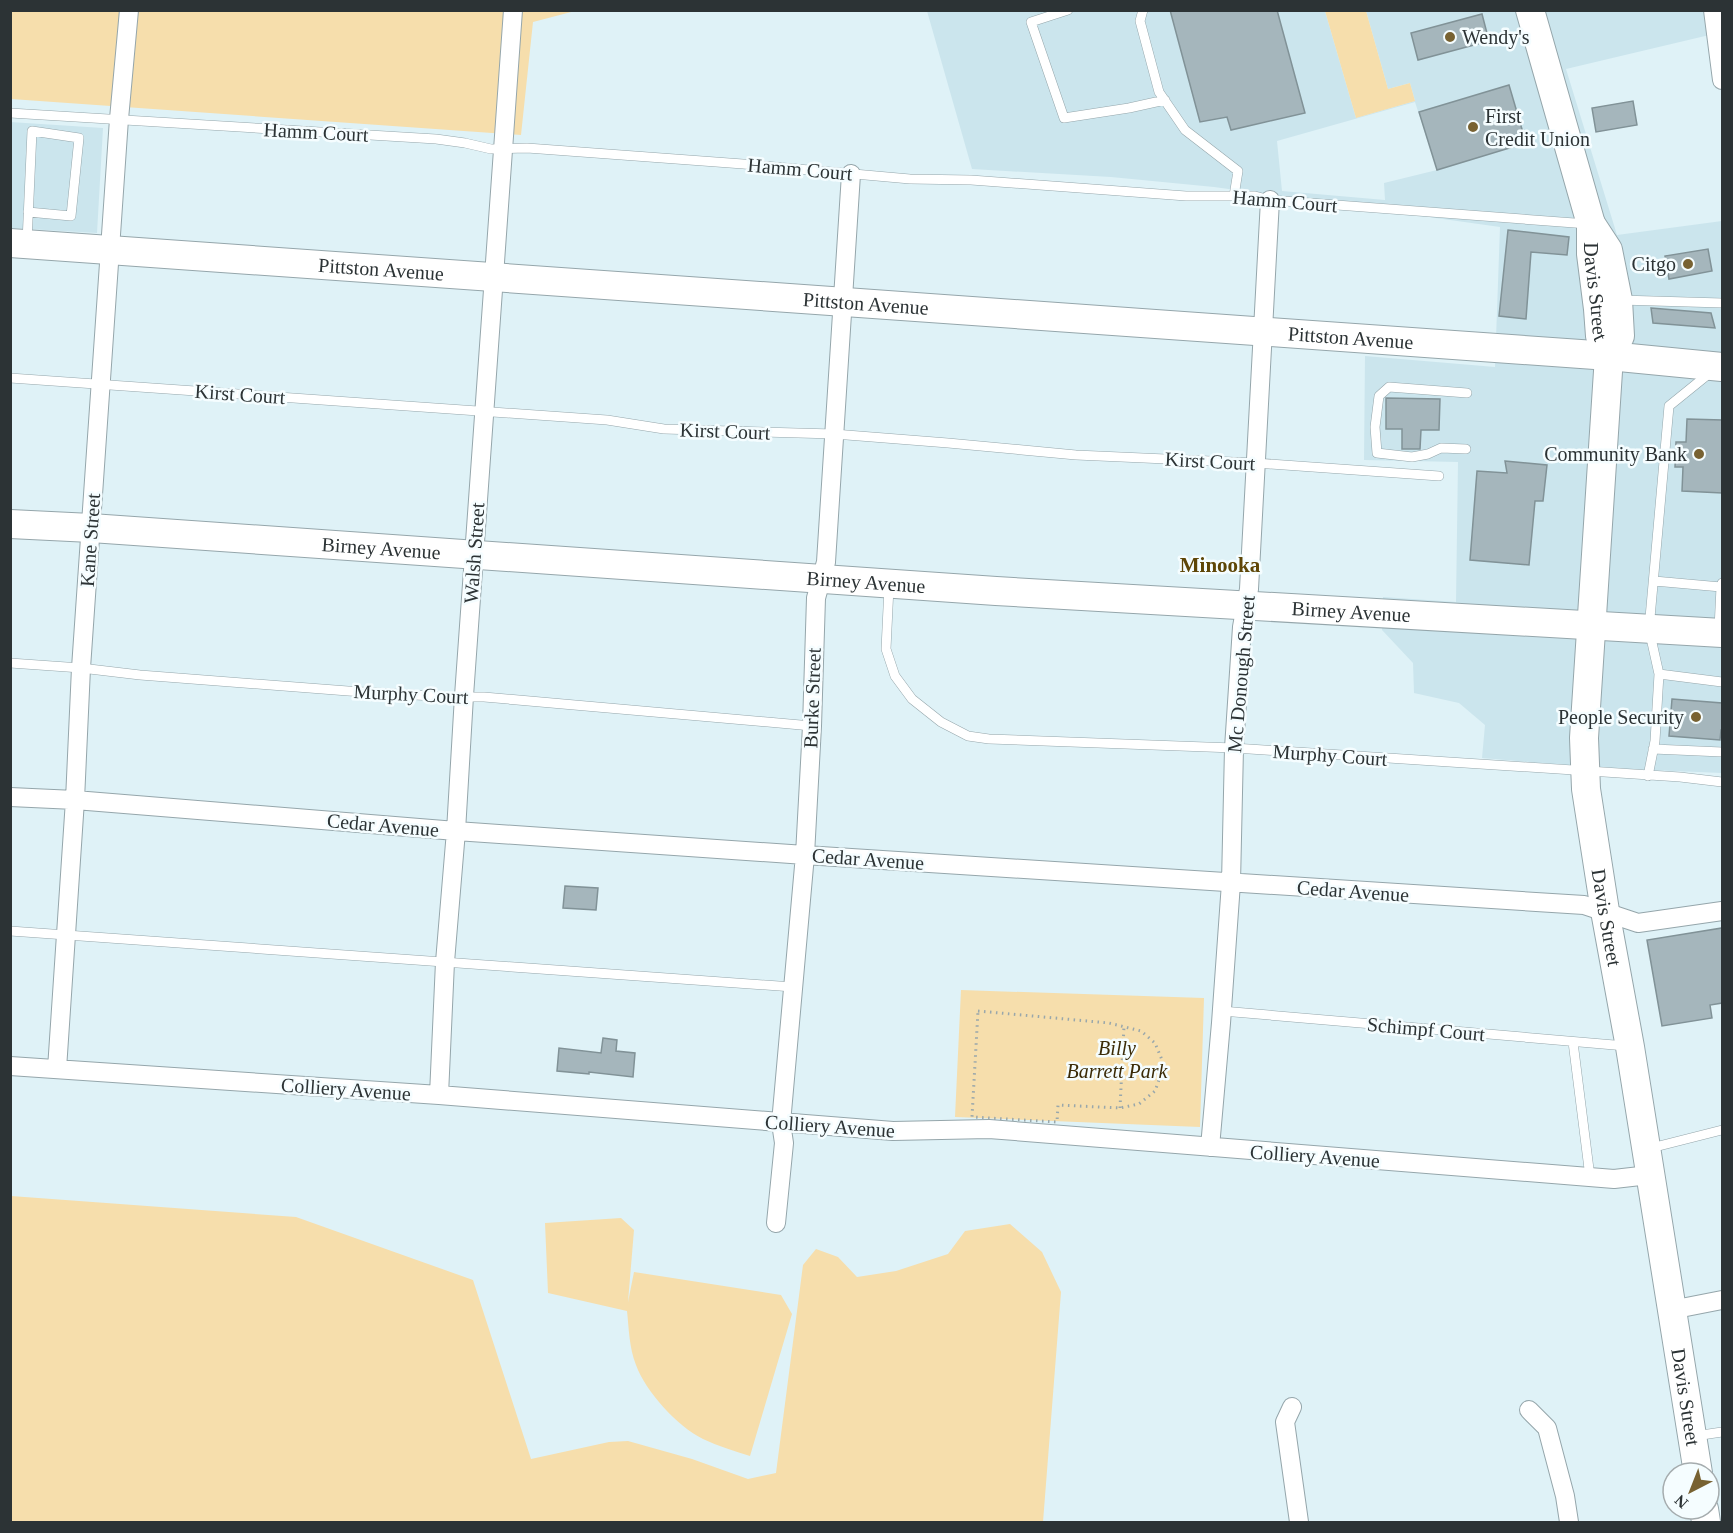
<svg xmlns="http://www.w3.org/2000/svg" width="1733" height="1533" viewBox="0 0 1733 1533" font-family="Georgia,serif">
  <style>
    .built { fill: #cbe5ed; fill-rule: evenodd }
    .green { fill: #f6deac }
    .building { fill: #a5b6bc; stroke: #819297; stroke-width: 1.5 }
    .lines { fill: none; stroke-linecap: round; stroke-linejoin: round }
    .service-casing { stroke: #95a6ab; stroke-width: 10 }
    .minor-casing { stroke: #95a6ab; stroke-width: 20 }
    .primary-casing { stroke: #95a6ab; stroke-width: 30 }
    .path { stroke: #99a7ab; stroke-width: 3; stroke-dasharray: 1.5 4.5; stroke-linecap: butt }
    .service { stroke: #fff; stroke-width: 9 }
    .minor { stroke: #fff; stroke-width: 18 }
    .primary { stroke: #fff; stroke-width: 28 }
    .poi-dot { fill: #786232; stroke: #f5fdff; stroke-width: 2 }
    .labels { text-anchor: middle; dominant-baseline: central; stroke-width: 5; stroke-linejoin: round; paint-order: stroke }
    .poi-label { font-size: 20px; fill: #2c3335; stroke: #f5fdff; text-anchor: end }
    .street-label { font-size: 20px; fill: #2c3335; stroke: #f5fdff }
    .park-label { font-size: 20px; font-style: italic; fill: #3b2b07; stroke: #f5fdff }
    .neighbourhood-label { font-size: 21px; font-weight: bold; fill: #5e4607; stroke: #f5fdff }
  </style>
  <rect width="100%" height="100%" fill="#dff2f7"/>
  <path class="built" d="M927 11H1325L1356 118 1415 101 1410 83 1388 89 1366 11H1722V32L1566 69 1617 235 1722 221V773L1601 768 1482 758 1485 725 1459 703 1414 693 1413 663 1382 630 1383 597 1456 602 1458 462 1364 460 1365 356 1495 367 1500 227 1214 187 1111 177 972 169ZM1415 102 1437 170 1384 183 1385 200 1282 191 1277 141Z
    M10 122 103 128 97 233 11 228Z"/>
  <path class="green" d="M10 11H575L533 22 521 135 11 99Z
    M1325 11H1366L1388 89 1410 83 1415 101 1356 118Z
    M961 990 1204 998 1200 1127 955 1117Z
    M11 1196 296 1217 473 1280 531 1459 609 1442 628 1441 692 1459 748 1479 776 1473 803 1265 816 1249 838 1257 857 1277 896 1271 948 1254 965 1231 1010 1224 1042 1252 1061 1292 1043 1522H11Z
    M621 1218 634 1230 628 1302 634 1272 781 1295 792 1314 750 1456C734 1451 718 1446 703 1439 677 1426 646 1392 636 1365 629 1347 629 1329 627 1311L548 1293 545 1223Z"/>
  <path class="building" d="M1170 10H1277L1305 113 1231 130 1227 117 1200 122Z
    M1482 14 1489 41 1418 60 1411 33Z
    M1509 85 1526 143 1437 170 1419 112Z
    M1633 101 1637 125 1596 132 1592 108Z
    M1508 230 1569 237 1567 255 1531 252 1526 319 1499 316Z
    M1708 249 1712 271 1669 279 1665 256Z
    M1651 308 1711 313 1715 328 1653 323Z
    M1386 398 1440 399 1439 430H1421L1420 449H1402V429H1386Z
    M1687 419 1722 420V493L1682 491 1683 467H1675L1676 442H1686Z
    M1505 461 1547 465 1543 501H1535L1529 565 1470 560 1477 471 1507 473Z
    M1672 699 1722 703V730H1721L1720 740 1669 736Z
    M565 886 598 888 596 910 563 908Z
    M1722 928V1003L1710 1005 1712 1018 1662 1026 1647 940Z
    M603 1038 617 1040 616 1051 635 1053 633 1077 589 1072V1074L557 1071 559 1048 601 1053Z"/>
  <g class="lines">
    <g class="service-casing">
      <path id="service" d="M1068 10 1031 22 1064 118 1129 108 1165 100
        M1143 10 1140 21 1159 92 1185 130 1238 171 1234 196
        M10 113 436 139 465 143 491 149 527 148 743 164 910 179 971 180 1186 196H1255L1270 200 1588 224
        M27 242 32 131 79 138 71 216 28 212
        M1620 300 1722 303
        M10 378 607 420 664 429 834 434 948 443 1076 455 1256 463 1439 476
        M1466 449 1441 448 1428 454 1412 457 1377 453 1375 427 1379 396 1389 387 1467 393
        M1654 581 1721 587
        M889 587 886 649 895 676 912 699 941 722 968 736 989 739 1234 748 1680 777 1722 782
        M1719 629 1721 587 1722 583
        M10 663 81 668 140 675 348 691 449 697H484L812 726
        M1659 674 1722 682
        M1653 749 1722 752
        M1648 776 1655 741 1659 674 1649 629 1669 406 1711 372
        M10 931 793 987
        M1222 1011 1626 1046
        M1573 1042 1590 1177
        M1651 1148 1722 1130
        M1695 1436 1722 1432"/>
    </g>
    <g class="minor-casing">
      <path id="minor" d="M1713 10 1722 80
        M10 797 75 800 456 831 805 855 1584 905 1638 923 1722 911
        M10 1066 439 1095 893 1131 989 1129 1614 1179 1649 1175
        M57 1069 75 800 81 668 119 119 129 10
        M439 1095 445 962 456 831 464 696 513 10
        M1210 1147 1221 1023 1231 883 1234 748 1242 627 1249 589 1270 200
        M776 1223 784 1143 781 1123 805 855 812 726 816 598 826 562 851 174
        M1671 1310 1722 1300
        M1292 1407 1285 1422 1299 1522
        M1529 1410 1547 1428 1565 1496 1569 1522"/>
    </g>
    <g class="primary-casing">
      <g id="primary">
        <path id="s1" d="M1530 10 1591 224V254L1598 309 1600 336 1609 356"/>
        <path id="s2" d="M1591 224 1608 250 1618 300 1620 336 1609 356 1584 738 1586 789 1605 911 1630 1047 1698 1473"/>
        <path id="s3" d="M10 243 1609 356 1722 367"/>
        <path id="s4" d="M10 524 91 528 996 591 1722 633"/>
        <path d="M1704 1509 1706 1522"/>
      </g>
    </g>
    <path class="path" d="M978 1011 1109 1023 1141 1031 1155 1043 1162 1060 1160 1077 1155 1091 1139 1104 1120 1108 1058 1105 1057 1122 972 1117Z
      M1120 1108 1124 1026"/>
    <use href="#service" class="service"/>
    <use href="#minor" class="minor"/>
    <use href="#primary" class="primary"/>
  </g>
  <g class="poi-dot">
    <circle cx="1450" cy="37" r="6"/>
    <circle cx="1473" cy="127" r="6"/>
    <circle cx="1688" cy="264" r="6"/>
    <circle cx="1699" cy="454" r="6"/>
    <circle cx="1696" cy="717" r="6"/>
  </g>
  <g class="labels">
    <g class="poi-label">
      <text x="1462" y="37" text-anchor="start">Wendy's</text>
      <text x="1485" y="116" text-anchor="start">First<tspan x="1485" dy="23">Credit Union</tspan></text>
      <text x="1676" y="264">Citgo</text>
      <text x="1687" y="454">Community Bank</text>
      <text x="1684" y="717">People Security</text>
    </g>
    <g class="street-label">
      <text transform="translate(316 132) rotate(3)">Hamm Court</text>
      <text transform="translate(800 169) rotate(5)">Hamm Court</text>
      <text transform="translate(1285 201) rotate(5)">Hamm Court</text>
      <text stroke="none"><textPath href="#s3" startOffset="372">Pittston Avenue</textPath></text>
      <text stroke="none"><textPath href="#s1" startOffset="290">Davis Street</textPath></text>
      <text stroke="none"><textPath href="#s3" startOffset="858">Pittston Avenue</textPath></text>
      <text stroke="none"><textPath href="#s3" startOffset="1344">Pittston Avenue</textPath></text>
      <text transform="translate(240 394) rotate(4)">Kirst Court</text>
      <text transform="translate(725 431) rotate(2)">Kirst Court</text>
      <text transform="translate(1210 461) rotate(3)">Kirst Court</text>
      <text transform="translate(90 540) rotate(-86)">Kane Street</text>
      <text stroke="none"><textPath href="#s4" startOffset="372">Birney Avenue</textPath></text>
      <text transform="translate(474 553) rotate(-86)">Walsh Street</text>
      <text stroke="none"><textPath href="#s4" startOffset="858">Birney Avenue</textPath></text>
      <text stroke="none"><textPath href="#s4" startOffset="1344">Birney Avenue</textPath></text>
      <text transform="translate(1241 674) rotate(-85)">Mc Donough Street</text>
      <text transform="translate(411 694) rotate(3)">Murphy Court</text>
      <text transform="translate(812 698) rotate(-88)">Burke Street</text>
      <text transform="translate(1330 755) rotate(4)">Murphy Court</text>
      <text transform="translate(383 825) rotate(5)">Cedar Avenue</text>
      <text transform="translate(868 859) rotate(4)">Cedar Avenue</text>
      <text transform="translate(1353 891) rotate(4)">Cedar Avenue</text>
      <text stroke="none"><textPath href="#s2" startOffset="705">Davis Street</textPath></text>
      <text transform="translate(1426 1029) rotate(5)">Schimpf Court</text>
      <text transform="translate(346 1089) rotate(4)">Colliery Avenue</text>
      <text transform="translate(830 1126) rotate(4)">Colliery Avenue</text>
      <text transform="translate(1315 1156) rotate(4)">Colliery Avenue</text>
      <text stroke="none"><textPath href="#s2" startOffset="1191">Davis Street</textPath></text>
    </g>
    <g class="park-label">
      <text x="1117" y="1048">Billy<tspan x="1117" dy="23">Barrett Park</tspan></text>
    </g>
    <g class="neighbourhood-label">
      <text x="1220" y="565">Minooka</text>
    </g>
  </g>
  <rect width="1733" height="1533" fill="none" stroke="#2c3335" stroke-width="24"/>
  <g transform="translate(1691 1491) rotate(222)"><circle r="28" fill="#f5fdff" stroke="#a5acae" stroke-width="1.5"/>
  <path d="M0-4.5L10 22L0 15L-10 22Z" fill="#786232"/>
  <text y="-9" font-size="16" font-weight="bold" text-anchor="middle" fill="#2c3335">N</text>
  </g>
</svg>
